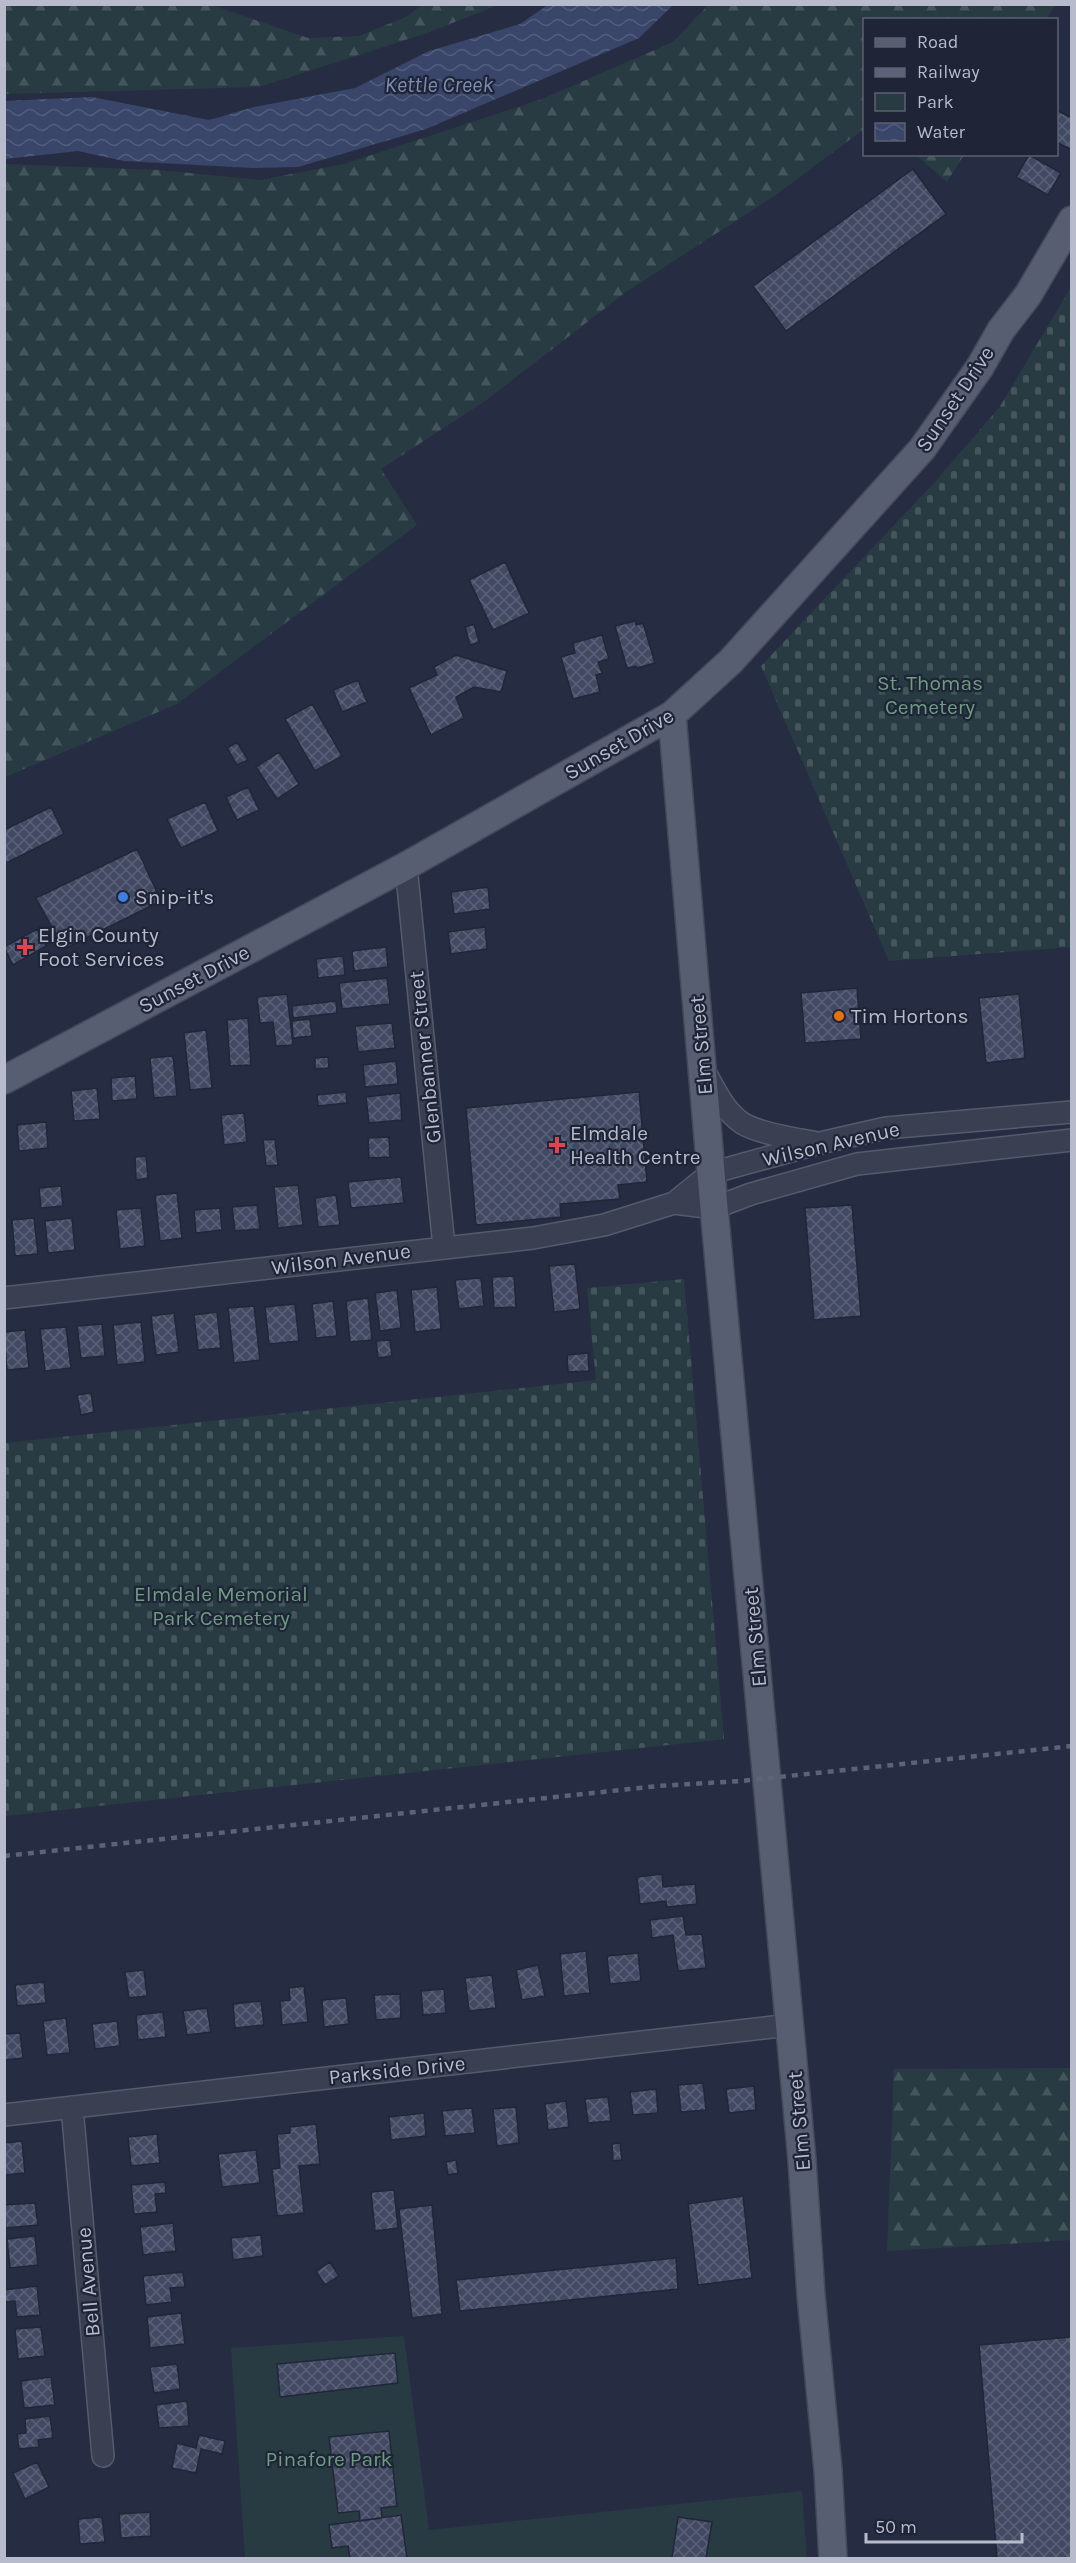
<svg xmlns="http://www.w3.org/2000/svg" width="1076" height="2563" viewBox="0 0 1076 2563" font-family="Karla,sans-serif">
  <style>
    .green { fill: #283b42 }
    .forest { fill: url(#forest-firs) }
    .cemetery { fill: url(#cemetery-stones) }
    .water { fill: url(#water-waves) }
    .building { fill: url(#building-cross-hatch); stroke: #212738; stroke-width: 1.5 }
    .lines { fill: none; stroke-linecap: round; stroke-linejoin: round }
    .minor-casing { stroke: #555b6b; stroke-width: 24 }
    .major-casing { stroke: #44495a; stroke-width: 30 }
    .minor { stroke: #3a4051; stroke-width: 21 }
    .major { stroke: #585e71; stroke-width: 27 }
    .rail { stroke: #5c6378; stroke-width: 4.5; stroke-dasharray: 6 6; stroke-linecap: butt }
    .shop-dot { fill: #3f7fe0; stroke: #1f2437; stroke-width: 2 }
    .health-dot { fill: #e0444e; stroke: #1f2437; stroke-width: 2 }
    .food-dot { fill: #e8710a; stroke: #1f2437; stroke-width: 2 }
    .labels { text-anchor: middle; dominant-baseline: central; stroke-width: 4.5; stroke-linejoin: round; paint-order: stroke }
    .street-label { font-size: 21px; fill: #b7bbcb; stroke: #1f2437 }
    .park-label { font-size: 21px; fill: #6d9d80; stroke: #1f2437 }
    .poi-label { font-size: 21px; fill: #b7bbcb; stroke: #1f2437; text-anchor: start }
    .water-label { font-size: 22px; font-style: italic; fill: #7e8cb3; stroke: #1f2437 }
  </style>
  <defs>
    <pattern id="forest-firs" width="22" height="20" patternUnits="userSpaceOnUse" patternTransform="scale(1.5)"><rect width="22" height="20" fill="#283b42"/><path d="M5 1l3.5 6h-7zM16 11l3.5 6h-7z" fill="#45555c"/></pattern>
    <pattern id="cemetery-stones" width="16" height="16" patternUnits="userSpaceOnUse" patternTransform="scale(1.5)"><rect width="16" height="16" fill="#283b42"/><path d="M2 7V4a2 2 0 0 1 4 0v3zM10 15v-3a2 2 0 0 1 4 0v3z" fill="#45555c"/></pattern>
    <pattern id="water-waves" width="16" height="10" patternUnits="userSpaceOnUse" patternTransform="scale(1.5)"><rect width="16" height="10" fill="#394569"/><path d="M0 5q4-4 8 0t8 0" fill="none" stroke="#535e7d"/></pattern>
    <pattern id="building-cross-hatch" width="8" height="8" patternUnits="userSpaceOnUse" patternTransform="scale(1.5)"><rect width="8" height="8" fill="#424962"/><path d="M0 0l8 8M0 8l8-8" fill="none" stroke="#5b6177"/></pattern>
  </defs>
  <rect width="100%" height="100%" fill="#262d42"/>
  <path class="green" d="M404 2336 429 2530 802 2491 807 2558H245L231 2348Z"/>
  <path class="forest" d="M709 4 1056 5 1046 19 864 20V129L777 194 626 292 485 401 381 469 417 525 177 704 5 777V164L158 170 260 180 344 164 542 99 673 42Z
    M14 5H212L308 38 359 36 406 17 422 5H498L427 33 259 87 5 94V6Z
    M916 155H964L947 182Z
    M1071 2068V2240L887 2251 894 2069Z"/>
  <path class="cemetery" d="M1071 287V947L889 961 761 666 933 484 999 408Z
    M684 1279 724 1739 5 1816V1443L596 1380 587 1288Z"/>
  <path class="water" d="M549 4 673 5 639 38 426 129 298 167 252 168 124 161 78 151 5 159V101L92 97 209 120 254 107 355 88 429 51 520 24Z"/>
  <path class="building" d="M1056 110 1072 118V150L1056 142Z
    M1029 155 1061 173 1048 195 1016 177Z
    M913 169 946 214 786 331 753 286Z
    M505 562 529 613 493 630 469 580Z
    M635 621 636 625 643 623 655 663 637 668 636 666 627 668 615 626Z
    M474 624 479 642 470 645 465 627Z
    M602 635 609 659 598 662 602 673 596 675 600 692 573 699 561 657 575 653 573 643Z
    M456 655 507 671 501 692 474 687 456 697 464 718 431 735 409 688 437 675 434 667Z
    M358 680 367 702 342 712 333 690Z
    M312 704 342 756 315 771 285 719Z
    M237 742 248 760 237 765 227 748Z
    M279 752 299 784 277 799 256 767Z
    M248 787 259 810 237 820 226 797Z
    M205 802 218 831 181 848 167 819Z
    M51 807 64 834 4 864V830Z
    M137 849 161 901 64 949 36 898Z
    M488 887 490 909 454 914 451 892Z
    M485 927 487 949 451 954 448 932Z
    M37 929 46 946 13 965 4 947Z
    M386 947 388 967 354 971 352 951Z
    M343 956 345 975 318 978 316 959Z
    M387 978 390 1004 342 1009 339 983Z
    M857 988 861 1039 805 1043 801 993Z
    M287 994 293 1045 276 1046 273 1022 260 1023 257 997Z
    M1019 994 1025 1058 986 1063 979 998Z
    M336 1001 337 1013 293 1018 292 1006Z
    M248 1018 251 1065 230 1066 227 1020Z
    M310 1019 312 1036 293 1038 292 1021Z
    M392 1023 395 1048 358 1052 355 1026Z
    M206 1030 212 1088 190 1090 184 1033Z
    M173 1056 177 1096 154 1098 150 1058Z
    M328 1057 329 1068 315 1069V1058Z
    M396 1061 398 1084 365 1087 363 1065Z
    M135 1076 137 1099 112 1101 111 1078Z
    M97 1088 100 1119 74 1121 71 1091Z
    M346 1092 347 1103 318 1106 317 1095Z
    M639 1092 647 1182 618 1185 620 1199 560 1204 561 1217 476 1225 466 1108Z
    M400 1093 402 1120 369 1123 366 1097Z
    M244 1113 247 1142 224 1145 221 1115Z
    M46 1122 48 1148 19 1151 17 1125Z
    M389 1137 390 1157 369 1158 368 1138Z
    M275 1139 278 1165 266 1166 263 1140Z
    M146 1156 148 1178 136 1180 135 1157Z
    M401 1177 404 1203 351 1208 348 1182Z
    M298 1185 303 1225 278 1228 274 1187Z
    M61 1186 63 1206 41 1208 39 1188Z
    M177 1193 182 1238 160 1241 155 1195Z
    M336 1195 340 1225 318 1227 315 1198Z
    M257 1205 260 1229 235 1231 232 1207Z
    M852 1205 861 1316 814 1320 805 1208Z
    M141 1208 145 1246 120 1249 116 1210Z
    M220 1208 222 1230 196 1233 194 1210Z
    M34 1218 38 1254 15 1256 12 1220Z
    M72 1218 75 1250 48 1253 45 1221Z
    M575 1264 580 1309 554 1312 549 1266Z
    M514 1276 516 1307 494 1308 492 1277Z
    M481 1278 484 1306 459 1309 455 1280Z
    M437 1287 441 1329 415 1332 411 1290Z
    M397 1290 401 1328 380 1331 375 1293Z
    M368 1298 372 1340 350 1342 346 1301Z
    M333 1301 337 1336 316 1338 312 1304Z
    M295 1304 299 1341 269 1344 265 1307Z
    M254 1306 260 1360 234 1363 228 1308Z
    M217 1312 221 1348 198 1350 194 1315Z
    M174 1313 179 1352 156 1355 151 1316Z
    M141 1322 145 1362 117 1365 113 1325Z
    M102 1324 105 1356 81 1358 77 1326Z
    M66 1327 71 1368 45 1371 40 1329Z
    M25 1330 29 1368 7 1370 4 1332Z
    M390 1340 392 1356 378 1358 376 1341Z
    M588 1353 589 1371 568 1372 567 1355Z
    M91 1393 94 1412 81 1415 77 1395Z
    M662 1874 663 1887 695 1884 697 1904 667 1907 666 1901 640 1904 637 1877Z
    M683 1916 686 1935 702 1934 706 1968 678 1971 673 1935 652 1938 650 1920Z
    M586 1951 590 1993 564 1996 560 1954Z
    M638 1953 641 1981 610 1984 607 1956Z
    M538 1965 545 1996 522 2000 516 1970Z
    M144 1970 147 1996 129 1998 125 1972Z
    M492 1975 496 2008 469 2011 465 1978Z
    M44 1982 46 2003 17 2006 15 1985Z
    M304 1986 308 2022 282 2025 280 2001 290 2000 289 1988Z
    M444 1989 446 2013 423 2015 421 1991Z
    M400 1994 401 2018 376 2020 374 1995Z
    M346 1998 349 2024 324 2027 322 2000Z
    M261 2001 264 2025 235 2028 233 2004Z
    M207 2008 211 2032 187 2035 183 2011Z
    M163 2012 166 2037 138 2040 136 2015Z
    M66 2018 70 2053 47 2055 43 2021Z
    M117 2021 120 2046 95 2049 92 2024Z
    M20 2033 23 2058 4 2060V2034Z
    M703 2083 706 2110 681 2112 678 2085Z
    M754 2086 756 2110 729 2113 726 2089Z
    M656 2089 658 2113 633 2115 630 2092Z
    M608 2097 611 2121 588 2123 585 2099Z
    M566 2101 569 2127 548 2130 545 2104Z
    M516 2107 519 2143 497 2146 493 2109Z
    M472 2108 475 2133 445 2136 442 2111Z
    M424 2113 426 2136 391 2140 389 2117Z
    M316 2124 320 2164 299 2166 304 2213 277 2216 272 2169 280 2168 277 2134 290 2133V2127Z
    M157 2134 160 2163 131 2166 128 2137Z
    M22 2141 25 2173 4 2175V2143Z
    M620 2143 622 2160 613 2161 612 2144Z
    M256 2150 260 2183 222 2187 218 2154Z
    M456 2160 458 2173 448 2175 446 2162Z
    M165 2182 166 2193 155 2194 157 2212 134 2214 131 2185Z
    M394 2190 398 2228 375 2231 371 2192Z
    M743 2196 752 2278 698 2285 688 2204Z
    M35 2203 38 2225 6 2228 4 2205Z
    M432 2205 442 2314 412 2318 399 2209Z
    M173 2223 176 2251 143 2255 140 2227Z
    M261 2235 263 2256 233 2260 231 2238Z
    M35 2236 38 2265 10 2268 7 2239Z
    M676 2258 678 2289 460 2311 456 2280Z
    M330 2262 339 2276 325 2285 316 2271Z
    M183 2272 185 2287 170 2288 172 2302 146 2305 143 2276Z
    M37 2286 40 2315 17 2317 15 2301 4 2302V2290Z
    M181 2313 185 2344 150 2348 147 2317Z
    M41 2327 45 2356 18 2359 15 2329Z
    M1072 2337V2558H997L979 2345Z
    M395 2353 398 2383 280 2397 277 2364Z
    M177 2364 180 2389 154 2393 150 2367Z
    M51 2377 55 2405 24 2408 21 2381Z
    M187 2401 189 2426 159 2428 156 2405Z
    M50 2416 53 2438 38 2440 39 2447 19 2449 17 2434 26 2433 25 2419Z
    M389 2431 397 2506 381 2508 382 2518 360 2521 359 2511 338 2513 329 2437Z
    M199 2435 225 2441 222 2454 201 2449 196 2473 172 2468 177 2443 196 2448Z
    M37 2462 49 2487 25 2499 13 2473Z
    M150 2512 151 2536 121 2538 119 2514Z
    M401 2515 407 2558H350L348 2546 332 2548 329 2525Z
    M102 2517 105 2542 80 2544 78 2519Z
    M678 2517 712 2522 706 2558H672Z"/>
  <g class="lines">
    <g class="minor-casing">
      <path id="minor" d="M406 866 444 1247
        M704 1070C714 1088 724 1111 742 1123 758 1133 794 1139 813 1142
        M674 1203 714 1208 751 1194 857 1164 1072 1140
        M4 1298 533 1238 604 1225 674 1203 711 1173 820 1143 886 1128 1072 1112
        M72 2107 103 2456
        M4 2115 790 2025"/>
    </g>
    <g class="major-casing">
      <path id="major" d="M672 715 714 1208 802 2160 811 2295 828 2470 833 2558
        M4 1080 406 866 672 715 731 661 922 449 980 367 1001 330 1028 295 1072 220"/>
    </g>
    <use href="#minor" class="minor"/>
    <use href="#major" class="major"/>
    <path class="rail" d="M4 1856 658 1786 741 1781 1072 1746"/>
  </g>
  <circle class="shop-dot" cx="123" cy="897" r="6"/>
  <g class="health-dot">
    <path d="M22 938h6v6h6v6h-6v6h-6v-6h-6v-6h6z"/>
    <path d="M554 1136h6v6h6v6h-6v6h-6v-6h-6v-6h6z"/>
  </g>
  <circle class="food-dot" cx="839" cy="1016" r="6"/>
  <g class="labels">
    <g class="street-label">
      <text transform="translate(955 399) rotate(-56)">Sunset Drive</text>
      <text transform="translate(619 744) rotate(-30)">Sunset Drive</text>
      <text transform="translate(194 979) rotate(-28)">Sunset Drive</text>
      <text transform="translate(701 1045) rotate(-95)">Elm Street</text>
      <text transform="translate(425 1057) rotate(-96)">Glenbanner Street</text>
      <text transform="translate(831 1144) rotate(-13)">Wilson Avenue</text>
      <text transform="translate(341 1259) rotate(-7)">Wilson Avenue</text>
      <text transform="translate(755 1637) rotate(-95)">Elm Street</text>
      <text transform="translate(397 2070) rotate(-6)">Parkside Drive</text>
      <text transform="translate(799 2121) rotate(-95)">Elm Street</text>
      <text transform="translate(88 2282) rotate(-95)">Bell Avenue</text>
    </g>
    <g class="park-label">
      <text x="930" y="683">St. Thomas<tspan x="930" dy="24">Cemetery</tspan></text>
      <text x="221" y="1594">Elmdale Memorial<tspan x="221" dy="24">Park Cemetery</tspan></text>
      <text x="329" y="2459">Pinafore Park</text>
    </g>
    <g class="poi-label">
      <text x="135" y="897">Snip-it's</text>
      <text x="38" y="935">Elgin County<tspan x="38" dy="24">Foot Services</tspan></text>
      <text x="851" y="1016">Tim Hortons</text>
      <text x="570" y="1133">Elmdale<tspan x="570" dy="24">Health Centre</tspan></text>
    </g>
    <g class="water-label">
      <text x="439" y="85">Kettle Creek</text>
    </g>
  </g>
  <rect width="1076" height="2563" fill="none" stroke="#b7bbcb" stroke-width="12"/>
  <rect x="863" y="18" width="195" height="138" fill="#1f2437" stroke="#5c6072" stroke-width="1.5"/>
  <rect x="875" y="38" width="30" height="9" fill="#585e71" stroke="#5c6072" stroke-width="1.5"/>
  <text x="917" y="48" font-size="18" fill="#b7bbcb">Road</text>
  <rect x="875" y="68" width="30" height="9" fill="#5c6378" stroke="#5c6072" stroke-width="1.5"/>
  <text x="917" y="78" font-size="18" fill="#b7bbcb">Railway</text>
  <rect x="875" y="93" width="30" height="18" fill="#283b42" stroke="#5c6072" stroke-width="1.5"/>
  <text x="917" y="108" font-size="18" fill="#b7bbcb">Park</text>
  <rect x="875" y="123" width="30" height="18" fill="url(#water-waves)" stroke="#5c6072" stroke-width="1.5"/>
  <text x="917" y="138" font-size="18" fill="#b7bbcb">Water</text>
  <path d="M866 2533v9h156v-9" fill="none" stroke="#b7bbcb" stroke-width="3"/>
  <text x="875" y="2533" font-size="18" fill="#b7bbcb" stroke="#1f2437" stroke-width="4.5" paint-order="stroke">50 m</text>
</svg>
